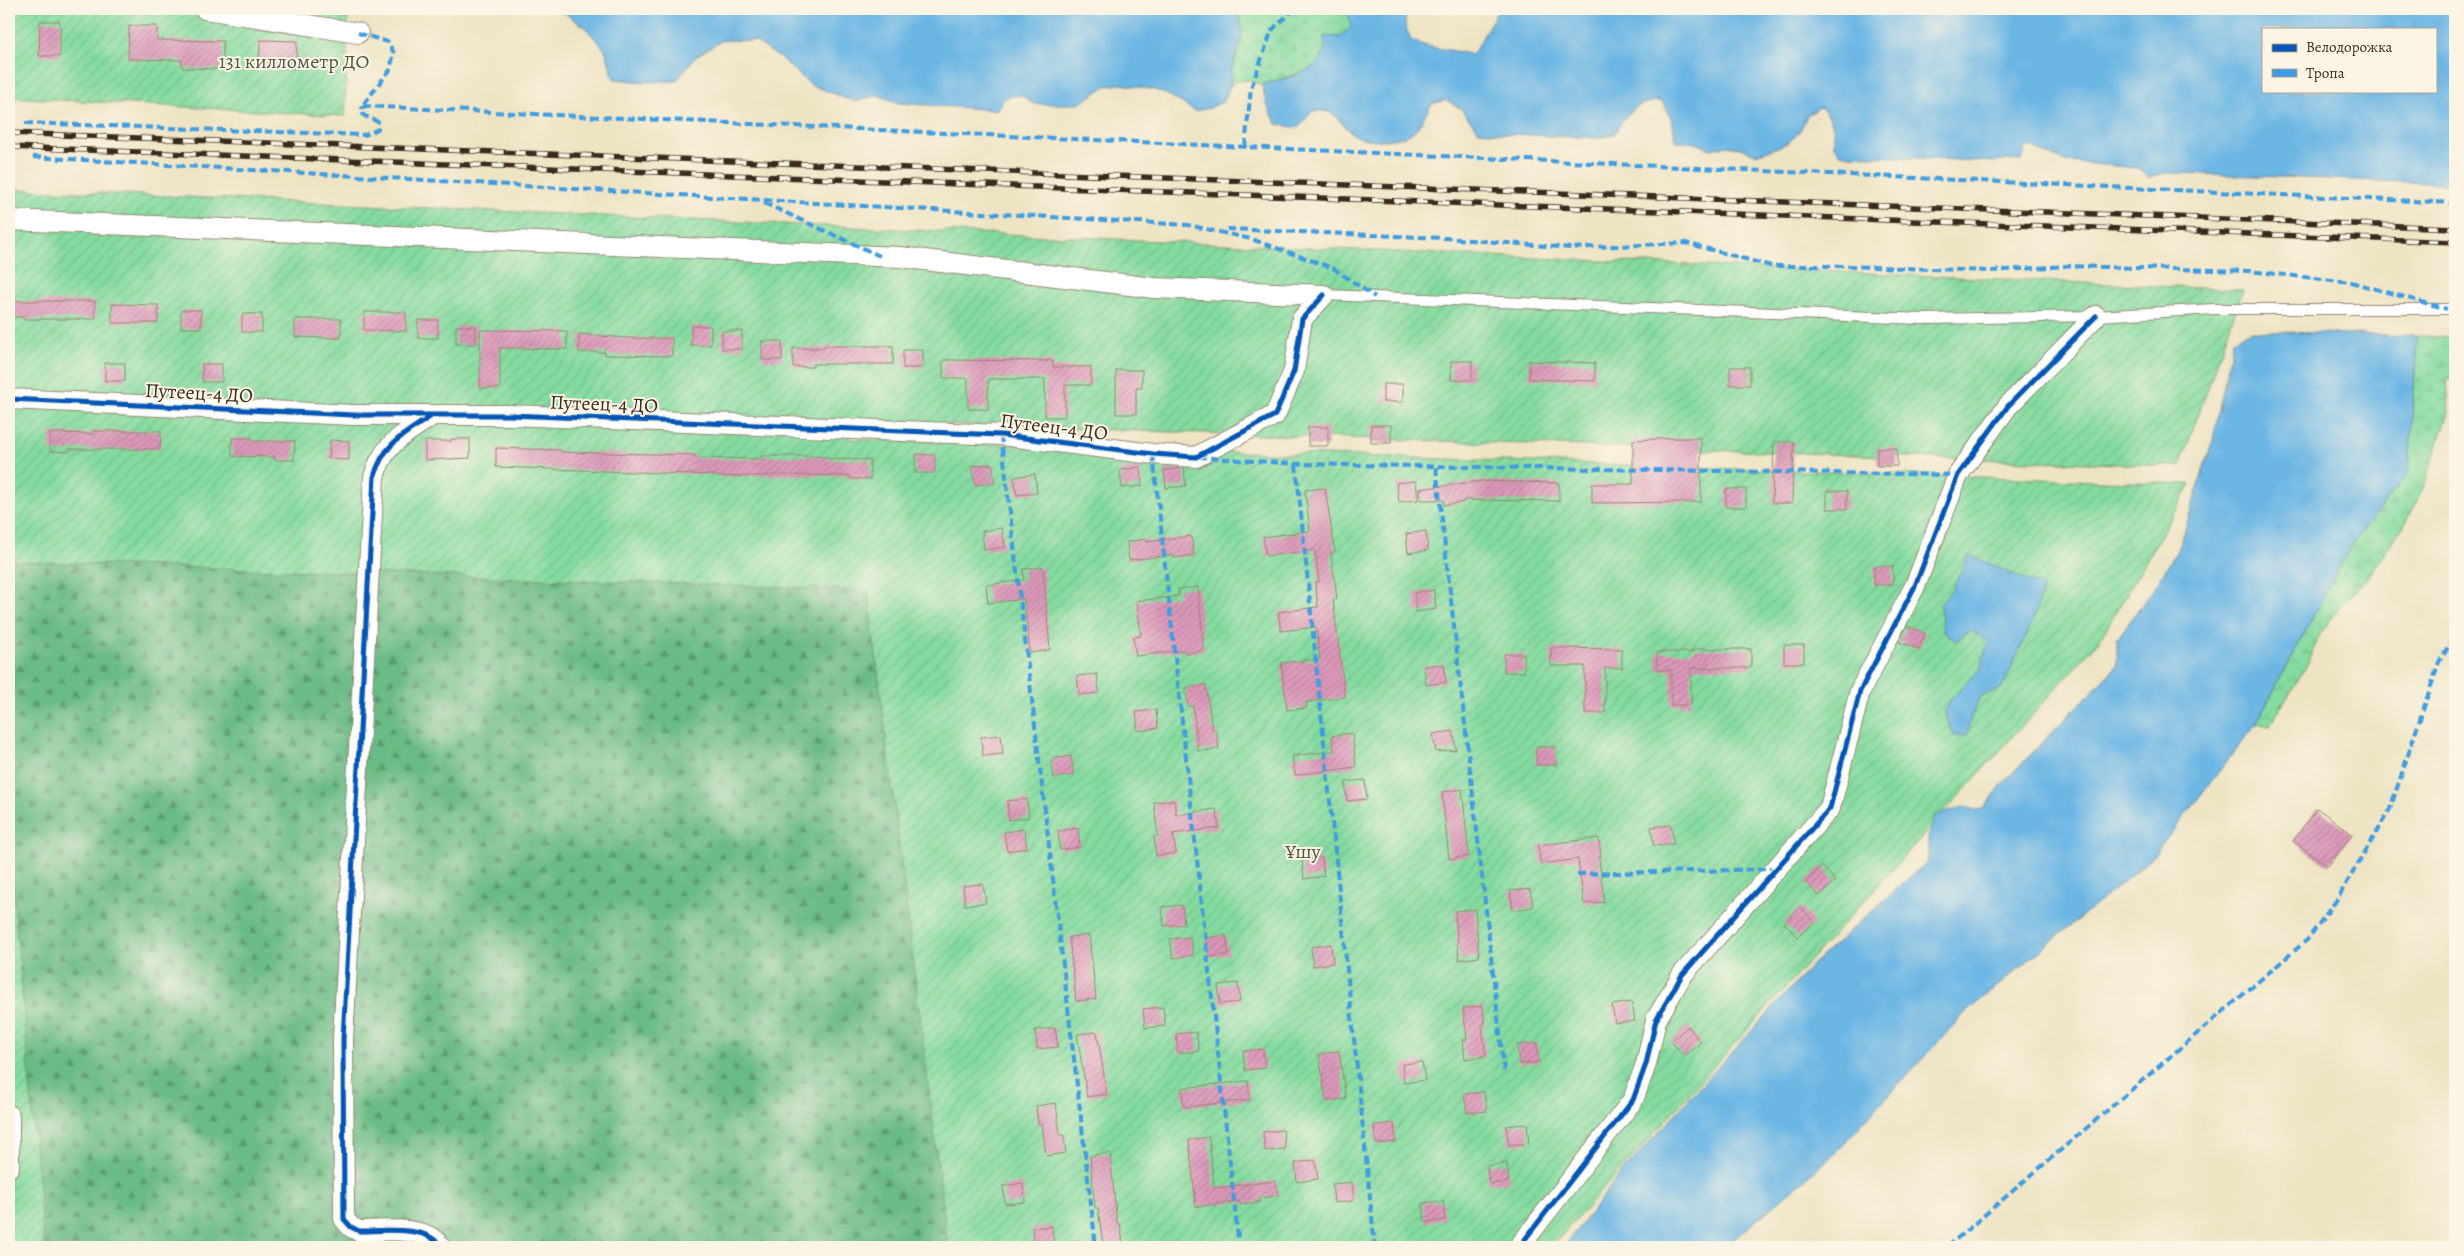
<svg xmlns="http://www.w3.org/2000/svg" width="2464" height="1256" viewBox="0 0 2464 1256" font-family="Alegreya,serif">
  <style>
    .forest { fill: url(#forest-firs); stroke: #537252 }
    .wetland { fill: url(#wetland-marsh); stroke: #60825e }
    .garden { fill: url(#garden-furrows); stroke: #60825e }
    .water { fill: #6cb6e4; stroke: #547081; fill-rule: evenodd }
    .building { fill: url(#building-hatch) }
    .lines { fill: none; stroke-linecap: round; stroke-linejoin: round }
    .lane-casing { stroke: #948771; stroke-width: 12 }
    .street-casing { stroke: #948771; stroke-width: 22 }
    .lane { stroke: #fff; stroke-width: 10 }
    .street { stroke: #fff; stroke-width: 20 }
    .rail-casing { stroke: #3b2a1e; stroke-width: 5.5 }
    .rail { stroke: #fcf5e5; stroke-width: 4; stroke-dasharray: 11; stroke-linecap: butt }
    .quiet { stroke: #3f9ce0; stroke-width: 4; stroke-dasharray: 8 4; stroke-linecap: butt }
    .cycleway-casing { stroke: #fcf5e5; stroke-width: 8 }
    .cycleway { stroke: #0057b8; stroke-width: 5 }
    .labels { text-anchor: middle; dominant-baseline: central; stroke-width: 4; stroke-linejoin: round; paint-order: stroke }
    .park-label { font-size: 20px; fill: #4d563e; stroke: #fcf5e5 }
    .street-label { font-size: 20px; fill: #3b2a1e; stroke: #fcf5e5 }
  </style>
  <defs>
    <pattern id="forest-firs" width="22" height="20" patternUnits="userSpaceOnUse" patternTransform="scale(1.25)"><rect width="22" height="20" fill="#6bbb86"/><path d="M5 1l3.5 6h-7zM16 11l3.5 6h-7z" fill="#59986d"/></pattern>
    <pattern id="wetland-marsh" width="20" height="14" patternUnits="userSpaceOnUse" patternTransform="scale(1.25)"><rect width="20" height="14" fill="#84db9f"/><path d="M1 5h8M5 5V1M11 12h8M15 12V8" fill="none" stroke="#73bc88"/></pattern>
    <pattern id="garden-furrows" width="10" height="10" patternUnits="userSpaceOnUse" patternTransform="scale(1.25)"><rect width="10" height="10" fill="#84db9f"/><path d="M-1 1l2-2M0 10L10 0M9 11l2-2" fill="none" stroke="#73bc88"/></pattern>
    <pattern id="building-hatch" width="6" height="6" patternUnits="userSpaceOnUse" patternTransform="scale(1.25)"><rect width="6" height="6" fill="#d9b"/><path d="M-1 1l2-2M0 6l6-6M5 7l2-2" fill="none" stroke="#b47d97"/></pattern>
  </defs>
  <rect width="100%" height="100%" fill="#fcf5e5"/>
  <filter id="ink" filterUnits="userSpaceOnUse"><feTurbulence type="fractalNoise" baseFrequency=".02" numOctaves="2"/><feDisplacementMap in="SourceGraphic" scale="10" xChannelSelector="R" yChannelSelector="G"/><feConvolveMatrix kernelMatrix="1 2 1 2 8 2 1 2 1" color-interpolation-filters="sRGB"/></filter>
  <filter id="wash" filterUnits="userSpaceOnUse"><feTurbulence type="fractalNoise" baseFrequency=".0096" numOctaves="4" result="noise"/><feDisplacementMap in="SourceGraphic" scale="20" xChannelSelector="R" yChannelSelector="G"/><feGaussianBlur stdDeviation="1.12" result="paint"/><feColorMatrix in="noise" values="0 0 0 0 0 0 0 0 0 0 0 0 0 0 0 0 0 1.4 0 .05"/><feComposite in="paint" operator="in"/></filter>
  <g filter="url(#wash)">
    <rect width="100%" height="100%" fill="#eee4c4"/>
    <path class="forest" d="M9 561 868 590 948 1247H44L9 843Z"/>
    <path class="wetland" d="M1235 9H1348L1352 27 1325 51 1317 64 1305 71 1262 85 1248 80 1237 81 1230 86 1231 70 1237 55 1241 23Z
      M2417 336 2455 337V378H2447L2449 413 2423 488 2407 521 2366 580 2341 605 2320 634 2306 667 2269 727 2256 724 2350 547 2409 471Z"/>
    <path class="garden" d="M9 9H348L345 116 9 97Z
      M9 189 2243 290 2180 466 848 421 850 439 2191 484 2099 641 1551 1247H948L868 590 9 561Z
      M9 843 44 1247H9Z"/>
    <path class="water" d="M558 9H1235L1241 23 1242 39 1231 70 1230 86 1224 101 1210 108 1195 111 1170 96 1155 90 1121 84 1106 86 1079 104H1033L1021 95 1006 97 996 110 899 103 877 95 855 102 811 85 780 58 755 41 723 40 696 56 676 81 645 82 614 79 605 50 585 27Z
      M1348 9H1406L1405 25 1411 40C1431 50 1450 48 1472 55 1483 40 1488 23 1500 9H2455V184L2179 173H2164L2149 178 2138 168 2068 162 2027 146 2021 161 2006 160 1996 162 1850 155 1840 153 1834 146C1834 128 1834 120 1820 107L1807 115C1797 144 1783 146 1755 154L1741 148 1725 146 1710 149 1696 143 1677 142C1670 124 1674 116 1661 101 1635 102 1627 113 1614 134L1597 138 1509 134 1479 131 1460 108 1446 100 1432 104C1426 112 1422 124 1415 130 1405 142 1365 143 1353 134 1336 120 1338 109 1312 111L1298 128 1277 124 1267 105 1262 85C1282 78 1317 74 1324 52 1325 47 1324 40 1324 36L1340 37 1351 27ZM2263 29H2435V91H2263Z
      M2251 331 2417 336 2409 471 2350 547 2256 724 2151 859 1965 1013 1833 1155 1725 1247H1564L1621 1173 1814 963 1928 861V837L1935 816 1966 806 1974 810 1983 809 2003 783 2117 666V639L2155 587 2180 545 2213 439 2233 340Z
      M1969 555 2043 587 2032 623 2002 688 1981 696 1971 717 1967 735H1953L1944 711 1950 700 1981 668 1988 641 1970 630 1956 641 1943 631 1940 605 1953 588Z"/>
    <g id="blocks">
      <path class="building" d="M40 21H60V56H39Z
        M129 26H157V40L223 41V69L182 68V60L128 59Z
        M260 40 297 41 296 68H259Z
        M9 301H95V319H23V317H9Z
        M112 304 158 305V323H112Z
        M181 310H201V328H181Z
        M364 312H406V331L364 330Z
        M242 314H262V332H242Z
        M295 319H341V338L295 337Z
        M418 320H438V338H418Z
        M456 326H476V344H456Z
        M691 326H711V345H691Z
        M480 330 567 331V349L500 348V388H480Z
        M722 331H742V349H722Z
        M579 334 625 338H672V356L605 355V352H579Z
        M762 341H782V360H762Z
        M824 346H893V364H813V367H793V348H824Z
        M903 350H923V368H903Z
        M943 360 1053 361V367H1091V385H1065V417H1045V379H988V409H968V378H943Z
        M1451 361H1472V380H1451Z
        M1529 361 1595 363V381L1529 379Z
        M105 363H125V381H105Z
        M202 364H222V382H202Z
        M1730 367H1750V385H1730Z
        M1116 370H1142V388H1136V414H1116Z
        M1383 384H1403V402H1383Z
        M1371 425H1391V443H1371Z
        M1308 427H1328V446H1308Z
        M93 431H161L160 449H70V452L50 451V433L93 434Z
        M232 438H252V441H295L294 460H275V457L232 456Z
        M1680 438H1701V502L1592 503V484H1633V440Z
        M451 439H470V458L425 460V441H451Z
        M330 440 349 441V460L329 459Z
        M1774 442H1794L1792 503H1772Z
        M496 448 561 450V452L695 455V458L761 459V456H808L828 457V459L870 460V479H850V476L781 475 717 477V475L496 467Z
        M1877 448H1897V466H1877Z
        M916 454 935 455V473H915Z
        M992 464 995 483 975 485 972 466Z
        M1140 467 1142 486 1122 488 1120 470Z
        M1184 468 1186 486 1166 488 1164 470Z
        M1035 474 1037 493 1017 495 1014 477Z
        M1416 481 1418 500 1399 502 1396 483Z
        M1482 481 1559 483V501L1464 500V502L1444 505V500H1421L1420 489Z
        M1325 488 1335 552 1331 553 1337 599H1333L1345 697 1306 702 1307 708 1287 710 1281 663 1320 659 1316 627 1281 631 1278 612 1318 607 1315 582H1319L1315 550 1266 556 1263 537 1310 531 1305 490Z
        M1726 489H1746V507H1726Z
        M1827 491H1847V509H1827Z
        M1002 528 1005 547 984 550 982 531Z
        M1426 531 1428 550 1408 553 1406 534Z
        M1191 536 1194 555 1174 558 1173 555 1129 560 1127 542 1147 539V542Z
        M1874 566H1893V585H1874Z
        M1043 567 1050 650 1030 653 1024 599 988 603 986 585 1024 580 1023 569Z
        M1198 587 1204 651 1185 653 1184 650 1136 656 1133 637 1141 636 1137 601 1179 596 1178 589Z
        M1434 590 1436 609 1416 612 1414 593Z
        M1907 626 1925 633 1919 649 1899 642Z
        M1784 645H1804V663H1784Z
        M1551 648 1622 649V668H1605V713H1585V666H1551Z
        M1693 649H1751V668H1691V705H1671V670H1657V652H1693Z
        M1504 654H1524V672H1504Z
        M1444 664 1446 682 1426 685 1424 666Z
        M1097 674 1099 693 1079 695 1077 676Z
        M1206 685 1212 730H1216L1219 749 1198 751 1193 706H1188L1186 688Z
        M1156 710 1158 728 1138 731 1136 712Z
        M1453 731 1456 750 1436 752 1433 734Z
        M1352 733 1356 767 1295 775 1292 756 1334 751 1332 736Z
        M1001 735 1003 754 983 756 981 737Z
        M1536 747H1556V765H1536Z
        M1071 756 1074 775 1054 778 1051 759Z
        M1365 780 1367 799 1347 801 1345 782Z
        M1462 789 1469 856 1449 859 1442 792Z
        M1027 799 1029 817 1009 820 1007 801Z
        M1174 800 1176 815 1216 809 1219 828 1172 834H1173L1176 853 1156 856 1154 837 1158 836 1154 802Z
        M2317 808 2352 834 2328 866 2293 841Z
        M1671 825 1674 844 1654 846 1651 827Z
        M1078 828 1080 847 1060 850 1058 831Z
        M1024 829 1027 848 1007 851 1004 832Z
        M1599 838 1601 857H1599L1604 902 1584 904 1578 859 1541 864 1538 845Z
        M1322 858 1324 876 1304 879 1302 860Z
        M1822 866 1835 881 1819 896 1805 882Z
        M983 884 986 903 965 905 963 886Z
        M1530 889 1533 907 1513 910 1510 891Z
        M1182 905 1184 924 1164 926 1162 907Z
        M1801 907 1814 922 1798 937 1784 923Z
        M1475 909 1479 957 1459 960 1455 911Z
        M1089 935 1096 999 1076 1001 1069 937Z
        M1226 935 1229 954 1209 957 1206 938Z
        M1190 937 1193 955 1173 958 1170 939Z
        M1331 944 1333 963 1313 966 1311 947Z
        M1238 983 1240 1002 1220 1004 1218 985Z
        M1632 1002 1635 1021 1615 1023 1612 1005Z
        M1483 1006 1485 1025H1482L1486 1056 1465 1059 1463 1040 1467 1039 1463 1008Z
        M1163 1007 1165 1026 1145 1028 1143 1009Z
        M1688 1026 1701 1042 1684 1056 1671 1041Z
        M1055 1028 1058 1047 1037 1049 1035 1030Z
        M1097 1032 1107 1094 1087 1097 1077 1034Z
        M1196 1032 1199 1051 1178 1053 1176 1034Z
        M1537 1043 1539 1062 1519 1064 1517 1045Z
        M1263 1049 1265 1068 1245 1070 1243 1051Z
        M1339 1051 1346 1099 1326 1101 1319 1054Z
        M1422 1062 1425 1080 1404 1083 1402 1064Z
        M1248 1081 1250 1100 1184 1107 1182 1088Z
        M1484 1092 1487 1111 1467 1113 1464 1094Z
        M1056 1103 1060 1135H1064L1066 1153 1046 1156 1042 1124H1038L1036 1106Z
        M1394 1123 1396 1142 1376 1144 1374 1125Z
        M1527 1124 1529 1143 1509 1145 1506 1126Z
        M1283 1130 1285 1149 1265 1151 1263 1132Z
        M1209 1137 1214 1188 1276 1181 1278 1196 1259 1198 1260 1202 1240 1204 1239 1201 1196 1207 1189 1140Z
        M1110 1153 1117 1224H1120L1123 1243 1103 1245 1098 1208H1095L1090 1156Z
        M1315 1160 1318 1179 1297 1182 1295 1163Z
        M1507 1163 1509 1182 1489 1184 1487 1166Z
        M1352 1182 1354 1201 1334 1203 1332 1184Z
        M1023 1183 1025 1202 1005 1204 1003 1186Z
        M1443 1201 1445 1220 1425 1222 1423 1203Z
        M1052 1226 1054 1245 1034 1247 1032 1228Z"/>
    </g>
  </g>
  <g filter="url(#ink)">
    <use href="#blocks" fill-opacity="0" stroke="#948771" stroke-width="1"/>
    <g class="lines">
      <g class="lane-casing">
        <path id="lane" d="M1324 295 1923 319 2096 316 2214 309H2455"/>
      </g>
      <g class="street-casing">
        <path id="street" d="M205 9 358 33
          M9 220 900 257 1154 288 1324 295
          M9 399 353 415H510L1001 435 1153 454 1196 457 1275 415 1294 371 1302 319 1324 295
          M430 417C403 435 383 444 374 477L343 1039 344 1219 351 1227 359 1231C381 1231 430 1225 440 1247
          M9 1115V1167
          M1519 1247 1633 1100 1646 1064 1656 1020 1682 975 1830 808 1860 691 1915 586 1958 475 2008 406 2096 316"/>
      </g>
      <use href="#lane" class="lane"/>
      <use href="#street" class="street"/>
      <g class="rail-casing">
        <path id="rail" d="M9 133 2455 228
          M9 147 2455 242"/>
      </g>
      <use href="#rail" class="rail"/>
      <path class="quiet" d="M358 33 388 42 394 53 390 70 362 106 2455 203
        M25 123 365 135 378 129V122L363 115 362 106
        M1245 147 1251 88 1272 30 1294 9
        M33 157 1188 225 1251 239 1333 268 1375 297
        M764 203 880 256
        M1227 229 1445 238 1571 248 1686 243 1771 266H1847L1990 271 2067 266 2248 271 2351 282 2447 309
        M1001 435 1096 1247
        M1153 454 1239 1247
        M1198 457 1296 464 1958 475
        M1296 464 1375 1247
        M1436 467 1504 1071
        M1577 874 1775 869
        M1947 1247 2307 940 2338 898 2390 809 2439 662 2455 637"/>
      <g class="cycleway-casing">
        <path id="cycleway" d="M9 399 353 415H510L1001 435 1153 454 1196 457 1275 415 1294 371 1302 319 1324 295
          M430 417C403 435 383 444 374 477L343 1039 344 1219 351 1227 359 1231C381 1231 430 1225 440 1247
          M1519 1247 1633 1100 1646 1064 1656 1020 1682 975 1830 808 1860 691 1915 586 1958 475 2008 406 2096 316"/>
      </g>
      <use href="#cycleway" class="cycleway"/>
    </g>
  </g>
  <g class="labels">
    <g class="park-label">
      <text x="294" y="61">131 киллометр ДО</text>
      <text x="1303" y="851">Ұшу</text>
    </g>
    <g class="street-label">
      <text transform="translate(199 393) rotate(3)">Путеец-4 ДО</text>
      <text transform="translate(604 404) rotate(2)">Путеец-4 ДО</text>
      <text transform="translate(1054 427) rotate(7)">Путеец-4 ДО</text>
    </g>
  </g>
  <rect width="2464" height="1256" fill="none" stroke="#fcf5e5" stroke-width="30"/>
  <rect x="2262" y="28" width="175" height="65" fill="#fcf5e5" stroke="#afa495"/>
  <rect x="2272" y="44" width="25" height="8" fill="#0057b8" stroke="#afa495"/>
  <text x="2306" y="52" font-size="15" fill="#3b2a1e">Велодорожка</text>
  <rect x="2272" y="69" width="25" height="8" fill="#3f9ce0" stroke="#afa495"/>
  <text x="2306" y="78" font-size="15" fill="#3b2a1e">Тропа</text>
</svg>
